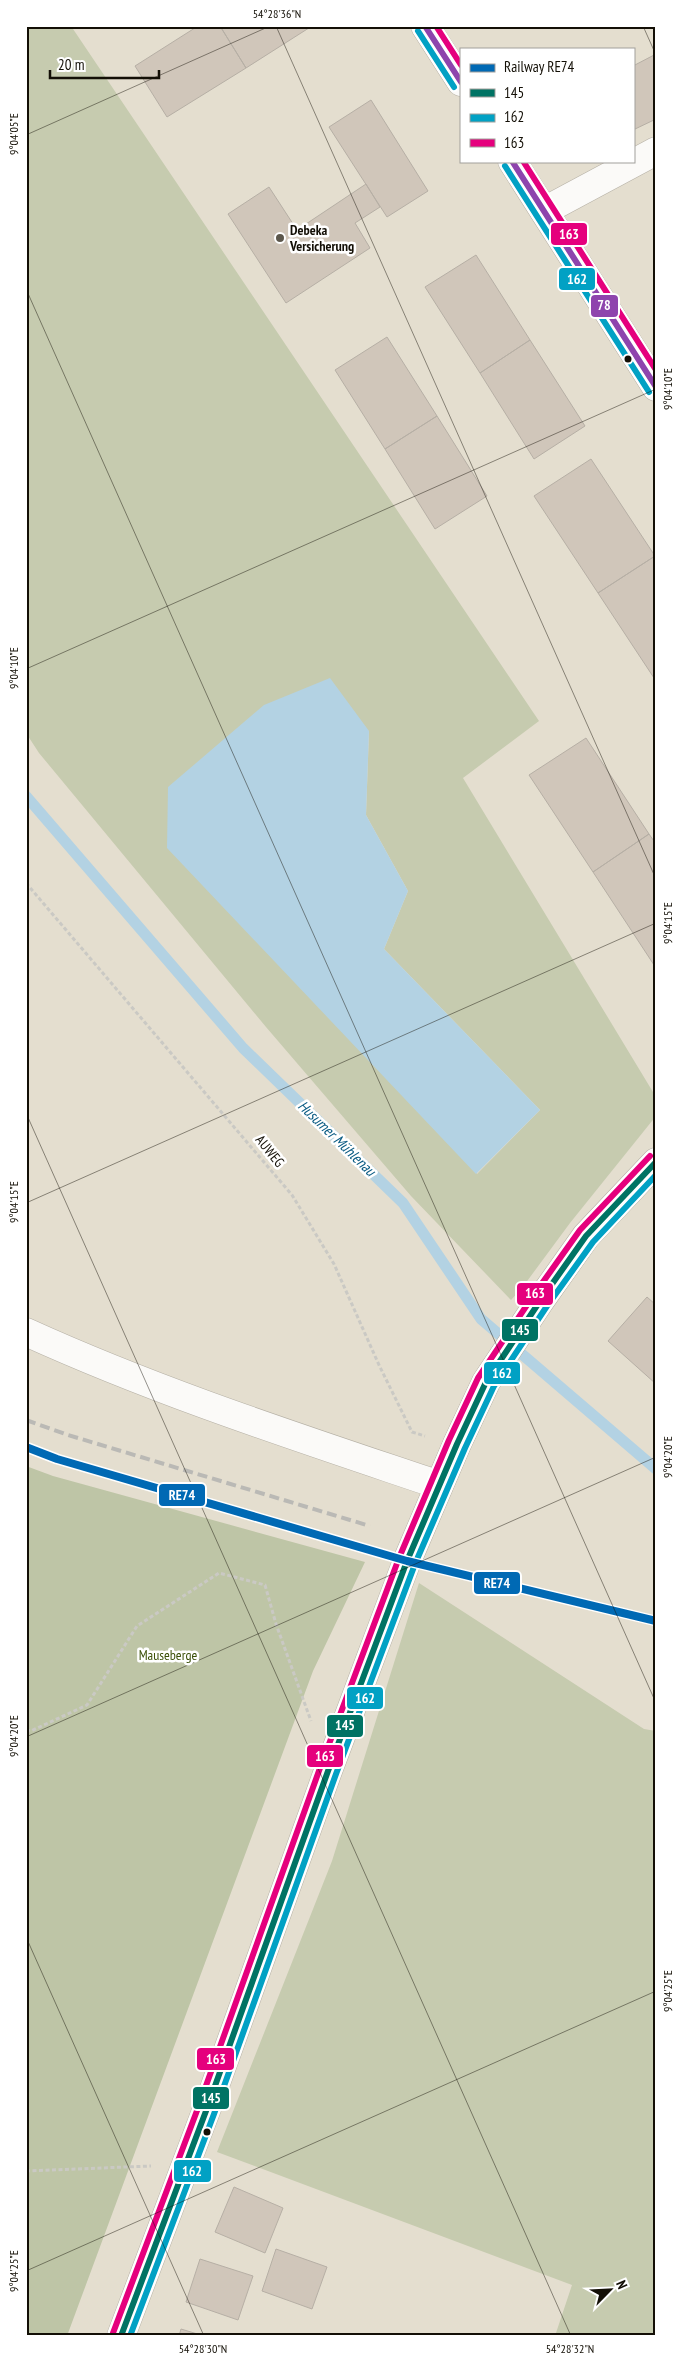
<svg xmlns="http://www.w3.org/2000/svg" width="682" height="2362" viewBox="0 0 682 2362" font-family="'PT Sans Narrow',sans-serif">
  <style>
    .green { fill: #c6cbaf; fill-rule: evenodd }
    .forest { fill: #bec5a6 }
    .water { fill: #b3d2e3 }
    .lines { fill: none; stroke-linecap: round; stroke-linejoin: round }
    .stream { stroke: #b3d2e3; stroke-width: 11 }
    .building { fill: #d0c6ba; stroke: #b6afa5 }
    .minor-casing { stroke: #b5b0a5; stroke-width: 29 }
    .major-casing { stroke: #b5b0a5; stroke-width: 29 }
    .path { stroke: #cac9c4; stroke-width: 3; stroke-dasharray: 4 2.5; stroke-linecap: butt }
    .minor { stroke: #fbfaf8; stroke-width: 28 }
    .major { stroke: #fbfaf8; stroke-width: 28 }
    .rail { stroke: #bab9b5; stroke-width: 4; stroke-dasharray: 10 5; stroke-linecap: butt }
    .bus-1-casing { stroke: #fff; stroke-width: 10 }
    .bus-2-casing { stroke: #fff; stroke-width: 10 }
    .bus-3-casing { stroke: #fff; stroke-width: 10 }
    .bus-4-casing { stroke: #fff; stroke-width: 10 }
    .bus-1 { stroke: #007364; stroke-width: 6 }
    .bus-2 { stroke: #01a1c4; stroke-width: 6 }
    .bus-3 { stroke: #e5007d; stroke-width: 6 }
    .bus-4 { stroke: #8e44ad; stroke-width: 6 }
    .rail-1-casing { stroke: #fff; stroke-width: 11 }
    .rail-1 { stroke: #0069b4; stroke-width: 8 }
    .ticks { fill: none; stroke: #130f06; stroke-width: 1; stroke-opacity: 0.45 }
    .poi-dot { fill: #5c574c; stroke: #fff; stroke-width: 2 }
    .bus-dot { fill: #130f06; stroke: #fff; stroke-width: 2 }
    .labels { text-anchor: middle; dominant-baseline: central; stroke-width: 5; stroke-linejoin: round; paint-order: stroke }
    .poi-label { font-size: 14px; font-weight: bold; fill: #130f06; stroke: #fff; text-anchor: start }
    .street-label { font-size: 14px; fill: #130f06; stroke: #fff }
    .park-label { font-size: 14px; fill: #3b5008; stroke: #fff }
    .water-label { font-size: 15px; font-style: italic; fill: #0b5c84; stroke: #fff }
    .line-badge { stroke: #fff; stroke-width: 2 }
    .badge-label { font-size: 14px; text-anchor: middle; font-weight: bold; fill: #fff }
    .neatline { fill: none; stroke: #130f06; stroke-width: 2 }
    .ticks-label { font-size: 12px; text-anchor: middle; fill: #130f06 }
  </style>
  <rect width="100%" height="100%" fill="#e4decf"/>
  <path class="green" d="M26 26H71L539 721 463 778 656 1097V1116L570 1223 522 1288 511 1300 411 1196 266 1027 39 753 26 733ZM264 705 369 731 366 815 408 891 384 949 540 1110 477 1174Z
    M419 1583 644 1729 656 1731V2336H555L572 2285 217 2152 332 1861Z"/>
  <path class="forest" d="M26 1466 53 1476 365 1562 313 1671 67 2336H26Z"/>
  <path class="water" d="M330 678 369 731 366 815 408 891 384 949 540 1110 476 1174 167 848 168 787 264 705Z"/>
  <g class="lines">
    <path class="stream" d="M26 796 243 1048 403 1203 481 1319 656 1469"/>
  </g>
  <path class="building" d="M198 26H220L246 68 167 117 135 66Z
    M220 26H312L246 68Z
    M656 54V119L633 130V66Z
    M371 100 428 191 387 217 329 127Z
    M366 184 380 207 355 223 370 248 286 303 228 214 269 187 297 230Z
    M476 255 530 340 480 373 425 287Z
    M387 337 437 416 385 449 335 370Z
    M530 340 585 426 534 459 480 373Z
    M437 416 487 496 435 529 385 449Z
    M591 459 655 556 598 593 534 496Z
    M655 556 656 558V681L598 593Z
    M586 738 649 834 593 872 529 775Z
    M649 834 656 844V968L593 872Z
    M647 1297 656 1305V1384L608 1341Z
    M234 2187 283 2208 265 2253 215 2232Z
    M276 2249 327 2267 312 2309 262 2291Z
    M200 2259 253 2276 238 2320 186 2302Z
    M181 2329 204 2336H179Z"/>
  <g class="lines">
    <g class="minor-casing">
      <path id="minor" d="M544 211 656 151
        M26 1332C160 1393 300 1438 439 1485"/>
    </g>
    <g class="major-casing">
      <path id="major" d="M425 26 461 82
        M512 161 656 387
        M121 2336 206 2111 328 1771 407 1561 457 1444 486 1382 540 1301 586 1236 656 1162"/>
    </g>
    <path class="path" d="M26 883 292 1195 334 1264 379 1365 412 1432 425 1436
      M26 1730 31 1731 87 1705 137 1626 219 1573 265 1585 276 1624 311 1721
      M26 2171 151 2166"/>
    <use href="#minor" class="minor"/>
    <use href="#major" class="major"/>
    <path class="rail" d="M26 1420 68 1435 370 1526"/>
    <g class="bus-1-casing">
      <path id="bus-1" d="M121 2336 206 2111 328 1771 407 1561 457 1444 486 1382 540 1301 586 1236 656 1162"/>
    </g>
    <g class="bus-2-casing">
      <path id="bus-2" d="M418 31 454 87
        M505 166 649 392
        M130 2336 214 2114 336 1774 415 1564 465 1448 494 1386 547 1306 593 1242 656 1175"/>
    </g>
    <g class="bus-3-casing">
      <path id="bus-3" d="M436 26 461 65
        M523 161 656 370
        M113 2333 198 2108 320 1768 399 1558 449 1440 478 1378 533 1296 580 1230 650 1156"/>
    </g>
    <g class="bus-4-casing">
      <path id="bus-4" d="M425 26 461 82
        M512 161 656 387"/>
    </g>
    <use href="#bus-1" class="bus-1"/>
    <use href="#bus-2" class="bus-2"/>
    <use href="#bus-3" class="bus-3"/>
    <use href="#bus-4" class="bus-4"/>
    <g class="rail-1-casing">
      <path id="rail-1" d="M26 1447 57 1459 407 1561 656 1621"/>
    </g>
    <use href="#rail-1" class="rail-1"/>
  </g>
  <path class="ticks" d="M276 26 656 879M643 26 656 55M26 135 270 26M26 289 656 1703M26 669 656 389M26 1113 571 2336M26 1203 656 923M26 1737 656 1457M26 1937 204 2336M26 2271 656 1991"/>
  <circle class="poi-dot" cx="280" cy="238" r="5"/>
  <g class="bus-dot">
    <circle cx="628" cy="359" r="4.5"/>
    <circle cx="207" cy="2132" r="4.5"/>
  </g>
  <g class="labels">
    <g class="poi-label">
      <text x="290" y="230">Debeka<tspan x="290" dy="16">Versicherung</tspan></text>
    </g>
    <g class="street-label">
      <text transform="translate(270 1151) rotate(51)">AUWEG</text>
    </g>
    <g class="park-label">
      <text x="168" y="1655">Mauseberge</text>
    </g>
    <g class="water-label">
      <text transform="translate(337 1138) rotate(44)">Husumer Mühlenau</text>
    </g>
  </g>
  <g class="line-badge">
    <rect x="550" y="222" width="38" height="24" rx="5" fill="#e5007d"/>
    <rect x="558" y="267" width="38" height="24" rx="5" fill="#01a1c4"/>
    <rect x="590" y="294" width="29" height="24" rx="5" fill="#8e44ad"/>
    <rect x="516" y="1282" width="38" height="24" rx="5" fill="#e5007d"/>
    <rect x="501" y="1318" width="38" height="24" rx="5" fill="#007364"/>
    <rect x="483" y="1361" width="38" height="24" rx="5" fill="#01a1c4"/>
    <rect x="158" y="1483" width="48" height="24" rx="5" fill="#0069b4"/>
    <rect x="473" y="1571" width="48" height="24" rx="5" fill="#0069b4"/>
    <rect x="346" y="1686" width="38" height="24" rx="5" fill="#01a1c4"/>
    <rect x="326" y="1714" width="38" height="24" rx="5" fill="#007364"/>
    <rect x="306" y="1744" width="38" height="24" rx="5" fill="#e5007d"/>
    <rect x="196" y="2047" width="39" height="24" rx="5" fill="#e5007d"/>
    <rect x="192" y="2086" width="38" height="24" rx="5" fill="#007364"/>
    <rect x="173" y="2159" width="39" height="24" rx="5" fill="#01a1c4"/>
  </g>
  <g class="badge-label">
    <text x="569" y="239">163</text>
    <text x="577" y="284">162</text>
    <text x="604" y="310">78</text>
    <text x="535" y="1298">163</text>
    <text x="520" y="1335">145</text>
    <text x="502" y="1378">162</text>
    <text x="182" y="1500">RE74</text>
    <text x="497" y="1588">RE74</text>
    <text x="365" y="1703">162</text>
    <text x="345" y="1730">145</text>
    <text x="325" y="1761">163</text>
    <text x="216" y="2064">163</text>
    <text x="211" y="2103">145</text>
    <text x="192" y="2176">162</text>
  </g>
  <rect width="682" height="2362" fill="none" stroke="#ffffff" stroke-width="55"/>
  <rect x="460" y="48" width="175" height="115" fill="#ffffff" stroke="#a19f9b"/>
  <rect x="470" y="64" width="25" height="8" fill="#0069b4" stroke="#a19f9b"/>
  <text x="504" y="72" font-size="15" fill="#130f06">Railway RE74</text>
  <rect x="470" y="89" width="25" height="8" fill="#007364" stroke="#a19f9b"/>
  <text x="504" y="98" font-size="15" fill="#130f06">145</text>
  <rect x="470" y="114" width="25" height="8" fill="#01a1c4" stroke="#a19f9b"/>
  <text x="504" y="122" font-size="15" fill="#130f06">162</text>
  <rect x="470" y="139" width="25" height="8" fill="#e5007d" stroke="#a19f9b"/>
  <text x="504" y="148" font-size="15" fill="#130f06">163</text>
  <g transform="translate(610 2290) rotate(66)" stroke="#ffffff" stroke-width="4" paint-order="stroke">
  <path d="M0-4L9 19L0 12L-9 19Z" fill="#130f06"/>
  <text y="-8" font-size="14" font-weight="bold" text-anchor="middle" fill="#130f06">N</text>
  </g>
  <path d="M50 70v8h109v-8" fill="none" stroke="#130f06" stroke-width="2.5"/>
  <text x="58" y="70" font-size="15" fill="#130f06" stroke="#ffffff" stroke-width="4" paint-order="stroke">20 m</text>
  <rect x="28" y="28" width="626" height="2306" class="neatline"/>
  <g class="ticks-label">
    <text x="277" y="18">54°28'36"N</text>
    <text transform="translate(14 134) rotate(-90)" y="4">9°04'05"E</text>
    <text transform="translate(668 389) rotate(-90)" y="4">9°04'10"E</text>
    <text transform="translate(14 668) rotate(-90)" y="4">9°04'10"E</text>
    <text transform="translate(668 923) rotate(-90)" y="4">9°04'15"E</text>
    <text transform="translate(14 1202) rotate(-90)" y="4">9°04'15"E</text>
    <text transform="translate(668 1457) rotate(-90)" y="4">9°04'20"E</text>
    <text transform="translate(14 1736) rotate(-90)" y="4">9°04'20"E</text>
    <text transform="translate(668 1991) rotate(-90)" y="4">9°04'25"E</text>
    <text transform="translate(14 2271) rotate(-90)" y="4">9°04'25"E</text>
    <text x="203" y="2353">54°28'30"N</text>
    <text x="570" y="2353">54°28'32"N</text>
  </g>
</svg>
